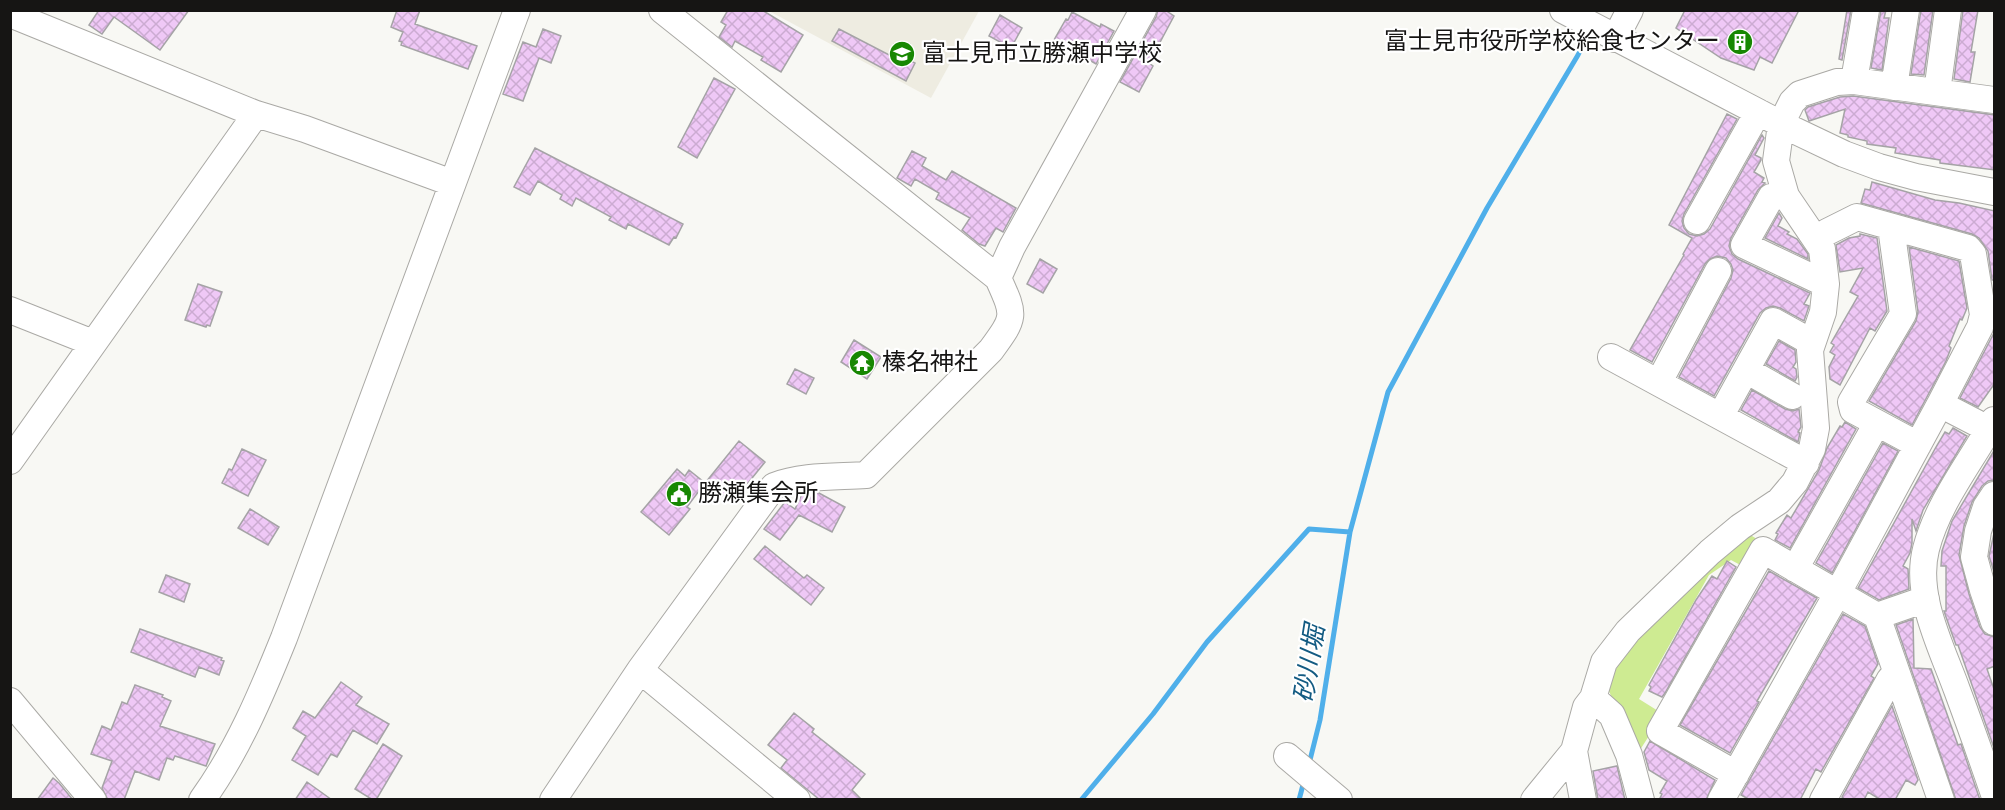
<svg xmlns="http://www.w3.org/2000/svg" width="2005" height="810" viewBox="0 0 2005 810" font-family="Spectral,'Noto Sans JP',serif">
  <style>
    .built { fill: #eeece1 }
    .green { fill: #ceeb92 }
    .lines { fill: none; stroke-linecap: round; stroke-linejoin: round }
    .stream { stroke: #4fafea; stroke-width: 5 }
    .building { fill: url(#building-cross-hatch); stroke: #a5a3a6; stroke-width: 1.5 }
    .minor-casing { stroke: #aaa9a5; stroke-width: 28 }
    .minor { stroke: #fff; stroke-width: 26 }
    .labels { text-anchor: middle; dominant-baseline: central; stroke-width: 4.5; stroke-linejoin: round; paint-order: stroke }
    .poi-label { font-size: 24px; fill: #161514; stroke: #fff; text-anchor: start }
    .water-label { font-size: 26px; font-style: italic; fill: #135b82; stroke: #fff }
  </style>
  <defs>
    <pattern id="building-cross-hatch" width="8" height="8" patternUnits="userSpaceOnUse" patternTransform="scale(1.5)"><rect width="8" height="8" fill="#efc8f6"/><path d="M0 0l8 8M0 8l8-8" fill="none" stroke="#ccabd2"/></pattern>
  </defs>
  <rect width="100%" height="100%" fill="#f8f8f4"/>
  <path class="built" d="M769 11H979L931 98Z"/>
  <path class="green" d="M1747 533 1762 542 1746 568 1731 560 1709 575 1639 699 1663 714 1638 753 1607 687 1617 667 1640 631Z"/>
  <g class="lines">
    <path class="stream" d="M1309 764 1320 720 1350 532 1388 392 1487 208 1578 55 1590 31
      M1081 800 1153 714 1207 642 1309 529 1350 532
      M1299 800 1304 781"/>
  </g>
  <path class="building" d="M99 10H189L160 50 114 17 102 34 89 25Z
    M397 10H420L415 24 477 46 468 69 401 45 402 42 399 41 403 32 391 27Z
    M728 10H762L803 35 781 72 761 60 763 57 735 41 732 47 719 37 726 25 721 22Z
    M1158 10H1165L1174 16 1149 63 1153 66 1139 92 1120 82 1156 17Z
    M1685 10H1799L1772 63 1760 57 1754 70 1721 58 1676 28Z
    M1847 10H1851L1842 60 1839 59Z
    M1881 10H1886L1884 18H1889L1882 70 1871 68Z
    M1921 10H1933L1924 75 1911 74Z
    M1963 10H1978L1971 52H1975L1970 82 1954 79Z
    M1072 12 1100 27 1101 24 1114 31 1096 64 1054 40 1066 19 1068 20Z
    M1000 15 1022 28 1011 48 989 36Z
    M543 29 561 36 551 63 539 58 523 101 503 94 523 42 536 47Z
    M839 29 893 57 895 53 915 63 906 81 832 41Z
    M714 78 735 89 697 158 678 147Z
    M1853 96 1995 115V170L1940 163V160L1895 153 1896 148 1867 144V141L1848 137V135L1840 133 1845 109 1809 121 1805 110 1808 107 1840 97Z
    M1727 114 1737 119 1684 214 1682 221 1684 228 1689 234 1697 236 1704 234 1710 229 1762 135 1764 138 1755 155 1761 158V160L1754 172 1764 178 1762 182 1765 183 1758 190 1731 238 1729 246 1732 254 1738 259 1810 293 1804 304 1809 306 1804 321 1780 308 1773 306 1766 308 1760 313 1714 396 1679 377 1731 278 1733 270 1731 264 1726 258 1717 256 1710 259 1705 264 1652 362 1630 350 1684 255 1683 254 1692 238 1669 225Z
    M535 148 683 224 676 238 674 237 669 245 628 224 626 229 609 220 611 217 576 198 572 206 560 199 562 195 538 181 530 195 514 187Z
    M912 151 926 158 922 166 946 180 952 171 1016 208 1003 232 996 228 985 246 979 244 962 230 970 218 936 199 939 193 915 179 911 186 897 178Z
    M1872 182 1935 200 1959 203 1995 211V280H1992L1988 251 1979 238 1972 234 1861 203 1865 189 1870 190Z
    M1779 213 1782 218 1778 226 1789 232 1787 234 1797 239 1808 254V259L1765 238Z
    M1860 234 1877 238 1887 311 1875 331 1870 328 1840 385 1830 379 1829 367 1835 355 1830 352 1834 345 1831 343 1858 296 1850 292 1863 268 1840 272 1836 245 1849 238 1860 236Z
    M1909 247 1959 261 1967 308 1962 320 1960 319 1949 346 1951 348 1946 361 1912 425 1869 401 1916 321 1918 312Z
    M1040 259 1057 269 1043 293 1027 284Z
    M198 284 222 292 210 326 207 325 206 327 185 320Z
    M1995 331V383L1978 407 1960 398Z
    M854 340 881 357 867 379 841 362Z
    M1779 341 1795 350 1796 362 1793 367 1796 369 1797 377 1795 381 1766 364Z
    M795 369 814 378 806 394 787 384Z
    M1752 390 1785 409 1793 411 1799 409 1801 427 1798 432 1800 433 1798 442 1741 410Z
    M1845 422 1856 429 1790 548 1775 540 1778 534 1776 533 1787 515 1791 518 1819 470 1827 448 1840 426 1842 427Z
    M1953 428 1967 436 1923 510 1916 531 1912 519V543L1910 553 1903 566 1908 569 1909 589 1879 600 1858 588 1936 447 1945 432 1949 434Z
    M739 441 765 462 732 503 706 482Z
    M1883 443 1898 451 1832 573 1816 563Z
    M242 449 266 460 248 496 222 483 229 469 232 470Z
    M1995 449V480L1988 481 1982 486 1972 502 1964 526 1959 555 1969 594 1980 627 1985 634 1995 637V666L1987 669 1995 692 1994 748 1958 645H1956L1946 617 1944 611H1946V566H1941L1942 551 1952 521Z
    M677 469 685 476 689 470 705 483 687 507 690 509 669 535 641 512Z
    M817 492 845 507 832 532 799 515 780 540 764 529 785 502 795 509 802 494Z
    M250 509 279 527 268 545 238 528Z
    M1995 529V575L1989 556Z
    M765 546 804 578 807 575 824 588 811 605 754 559Z
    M1727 561 1736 567 1665 693 1662 697 1649 691 1651 687 1649 685 1696 600 1712 576 1717 579Z
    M1769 571 1817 598 1757 701 1759 702 1730 753 1680 725Z
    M166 575 190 584 184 602 159 592Z
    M1843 614 1865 626 1878 664 1871 676 1874 678 1821 772 1816 769 1800 800H1750L1741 795Z
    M1913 619 1914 668 1931 669 1958 745 1961 744 1980 800H1956L1896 625Z
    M140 629 222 658 221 660 224 661 219 675 199 667 195 677 131 652Z
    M341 682 362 697 356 705 389 724 377 744 353 730 337 757 331 754 318 775 292 760 306 736 293 728 303 711 315 718Z
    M135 685 163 695 162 697 171 701 160 726 215 744 206 766 175 756 173 760 167 758 159 780 135 771 124 800H108L102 788 112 761 91 754 102 726 111 730 122 702 127 704Z
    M1892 706 1918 780 1915 785 1906 780 1895 800H1881L1868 792 1864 800H1846L1842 797Z
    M794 713 814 729 812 732 865 774 852 790 862 800H820L781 768 787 760 768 745Z
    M1650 741 1715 780 1706 800H1659L1662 794 1660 793 1667 781 1649 770 1644 752Z
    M383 744 402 756 376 800H373L355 789Z
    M1617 766 1625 800H1598L1593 771Z
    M53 778 59 783 73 800H37Z
    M307 782 332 800H295Z"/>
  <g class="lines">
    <g class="minor-casing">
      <path id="minor" d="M662 10 998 278
        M1563 10 1781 124 1844 154 1879 167 1916 177 1994 192
        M10 14 256 114 305 129 452 183
        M1615 39 1630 10
        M1854 81 1866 10
        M1894 87 1906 10
        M1937 92 1948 10
        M1786 196 1771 197 1744 245 1826 284
        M1697 221 1758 112
        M1891 227 1903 314 1851 402 1853 410 1918 445
        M1827 232 1857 217 1968 248 1973 254 1983 315 1980 327 1940 404
        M10 310 93 343
        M1611 357 1806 463
        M1746 370 1792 396
        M1659 382 1718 271
        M1721 415 1773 321 1811 342
        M1994 420C1971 462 1938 502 1926 549 1914 596 1942 648 1957 690 1970 725 1982 759 1994 794
        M10 461 256 114
        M1994 495 1986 507 1978 531 1974 557 1983 590 1994 622
        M1795 569 1877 423
        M1877 616 1926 599
        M640 670 797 800
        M1593 698 1612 715 1629 755 1641 800
        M10 701 93 800
        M1574 751 1583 800
        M1287 756 1339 800
        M1736 774 1660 731 1763 550 1877 616 1941 800
        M202 800C238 750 261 695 284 638L517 10
        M553 800 640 670 774 486C802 475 836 477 866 475L991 350C1016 316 1015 316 998 278L1012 247 1143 10
        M1534 800 1574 751 1586 707 1593 698 1604 662 1628 631 1710 552 1740 527 1779 501 1795 482 1812 449 1816 428 1810 350 1823 312 1826 284 1822 249 1786 196 1776 161 1781 124 1792 102 1800 94 1837 82 1854 81 1994 100
        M1721 800 1846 578 1940 404 1994 432
        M1823 800 1890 679 1897 676"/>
    </g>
    <use href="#minor" class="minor"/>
  </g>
  <defs>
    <g id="building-disc" transform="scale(1.35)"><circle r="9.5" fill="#178702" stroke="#fff"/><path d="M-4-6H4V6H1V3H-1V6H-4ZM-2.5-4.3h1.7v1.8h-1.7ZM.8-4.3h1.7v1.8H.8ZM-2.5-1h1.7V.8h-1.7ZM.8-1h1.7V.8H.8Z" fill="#fff"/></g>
    <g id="school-disc" transform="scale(1.35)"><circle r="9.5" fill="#178702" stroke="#fff"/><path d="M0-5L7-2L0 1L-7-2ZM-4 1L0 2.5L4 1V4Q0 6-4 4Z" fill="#fff"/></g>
    <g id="temple-disc" transform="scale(1.35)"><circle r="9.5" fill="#178702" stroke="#fff"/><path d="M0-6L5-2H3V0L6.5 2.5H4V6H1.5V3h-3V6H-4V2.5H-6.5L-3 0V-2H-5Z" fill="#fff"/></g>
    <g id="civic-disc" transform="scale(1.35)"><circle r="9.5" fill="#178702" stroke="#fff"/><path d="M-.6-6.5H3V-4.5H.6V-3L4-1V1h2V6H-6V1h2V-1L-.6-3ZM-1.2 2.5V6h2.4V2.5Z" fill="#fff"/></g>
  </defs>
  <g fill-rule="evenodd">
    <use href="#building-disc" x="1740" y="42"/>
    <use href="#school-disc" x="902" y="54"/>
    <use href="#temple-disc" x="862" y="363"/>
    <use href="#civic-disc" x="679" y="494"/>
  </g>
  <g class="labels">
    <g class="poi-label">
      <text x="1720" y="42" text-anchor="end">富士見市役所学校給食センター</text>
      <text x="922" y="54">富士見市立勝瀬中学校</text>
      <text x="882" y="363">榛名神社</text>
      <text x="698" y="494">勝瀬集会所</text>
    </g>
    <g class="water-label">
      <text transform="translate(1310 664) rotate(-81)">砂川堀</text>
    </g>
  </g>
  <rect width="2005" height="810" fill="none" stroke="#161514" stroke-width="24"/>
</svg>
